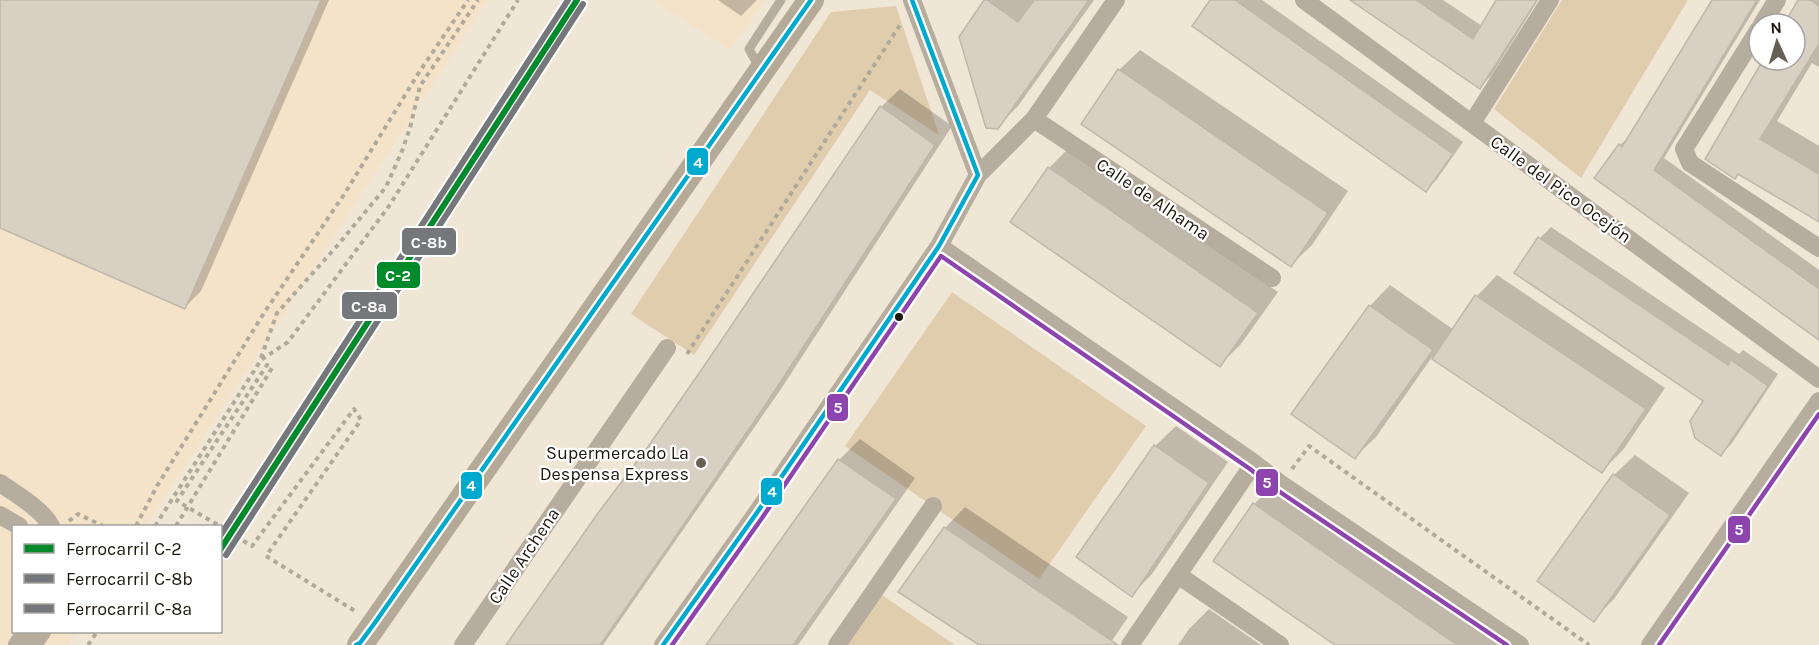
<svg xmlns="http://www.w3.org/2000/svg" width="1819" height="645" viewBox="0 0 1819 645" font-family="Karla,sans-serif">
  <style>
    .built { fill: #f4e3c9 }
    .green { fill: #e0cdae }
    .shadow { fill: #0003 }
    .building { fill: #d8d0c3; stroke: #bfb7ab; stroke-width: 1.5 }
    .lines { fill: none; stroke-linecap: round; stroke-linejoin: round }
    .path { stroke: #b1a99a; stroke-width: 4; stroke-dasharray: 4.5 4.5; stroke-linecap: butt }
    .lane { stroke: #b7ad9e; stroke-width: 9 }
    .street { stroke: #b7ad9e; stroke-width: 18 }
    .secondary { stroke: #b4aa97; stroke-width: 26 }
    .bus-1-casing { stroke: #fff; stroke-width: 9 }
    .bus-2-casing { stroke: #fff; stroke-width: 9 }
    .bus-1 { stroke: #00a9ce; stroke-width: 4.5 }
    .bus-2 { stroke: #8e44ad; stroke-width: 4.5 }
    .rail-1-casing { stroke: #fff; stroke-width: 10 }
    .rail-2-casing { stroke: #fff; stroke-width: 10 }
    .rail-3-casing { stroke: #fff; stroke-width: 10 }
    .rail-1 { stroke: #008a29; stroke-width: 6 }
    .rail-2 { stroke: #76777a; stroke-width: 6 }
    .rail-3 { stroke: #76777a; stroke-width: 6 }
    .bus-dot { fill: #1c160c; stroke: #fff; stroke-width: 2 }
    .poi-dot { fill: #665f53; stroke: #fff; stroke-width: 2 }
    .labels { text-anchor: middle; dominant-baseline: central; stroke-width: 4.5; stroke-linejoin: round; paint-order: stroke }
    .street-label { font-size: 18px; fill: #1c160c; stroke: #fff }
    .poi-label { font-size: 18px; fill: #1c160c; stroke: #fff; text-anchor: end }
    .line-badge { stroke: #fff; stroke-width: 2 }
    .badge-label { font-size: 16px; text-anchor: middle; font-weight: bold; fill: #fff }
  </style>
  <rect width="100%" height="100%" fill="#f0e6d6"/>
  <path class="built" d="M0 0H488L146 526H14V632H77L69 645H0Z
    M653 0H765L730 50Z"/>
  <path class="green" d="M1562 0H1688L1581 178 1494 109Z
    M896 6 939 135 870 90 694 355 631 314 831 12Z
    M952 292 1146 426 1039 579 845 446Z
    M882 595 955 645H847Z"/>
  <path class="shadow" d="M0 0H329L201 291 185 307 0 227Z
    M718 0H757L741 16Z
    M986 0H1094L1018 106 997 127Z
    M1212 0H1262L1463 142 1437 179 1426 190Z
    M1353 0H1443L1482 26 1498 0H1538L1491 76 1480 87Z
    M1713 0H1760L1664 158 1819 270V327L1620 145 1631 135Z
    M1800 0H1819V67L1812 63 1777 121 1819 146V221L1739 173 1735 177 1765 60H1795V24H1786Z
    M1140 50 1348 191 1312 245 1291 265 1119 70Z
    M900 89 952 126 781 389 603 645H508L646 452 881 107Z
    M1069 148 1278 292 1241 344 1220 365 1049 168Z
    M1551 227 1739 354 1743 350 1778 374 1732 443 1721 454 1705 401 1516 273 1540 238Z
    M1497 275 1665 388 1623 450 1602 471 1432 357 1376 437 1355 457 1370 306 1390 285 1454 330 1477 296Z
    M1176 426 1228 462 1152 574 1132 595 1155 446Z
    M860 439 915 478 798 645H708L839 460Z
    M1635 455 1689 493 1614 599 1593 620 1614 475Z
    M1275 484 1507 645H1337L1254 504Z
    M965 507 1128 617 1109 645H982L945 528Z
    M1209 609 1261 645H1178L1189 629Z"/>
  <path class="building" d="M0 0H321L185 309 0 228Z
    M984 0H987L1018 22 1034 0H1089L998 129 986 128 959 37Z
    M1210 0H1235L1453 154 1426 192 1192 26Z
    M1350 0H1416L1473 39 1496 0H1537L1480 89Z
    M1712 0H1757L1654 170 1819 289V340L1594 178 1619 144 1622 147Z
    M1798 0H1810L1819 6V44L1760 139 1819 174V222L1738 174 1735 179 1705 159 1763 60H1795V24H1784Z
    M1118 69 1328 213 1291 267 1081 124Z
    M880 106 935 145 762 410 662 556 600 645H506L598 513 645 451 702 369Z
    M1048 167 1258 313 1220 367 1010 222Z
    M1538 237 1728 365 1731 360 1768 386 1721 456 1695 438 1690 421 1703 401 1514 273Z
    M1475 295 1646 409 1602 473 1432 359Z
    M1369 305 1433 350 1355 459 1291 414Z
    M1154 445 1209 483 1132 597 1076 557Z
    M838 459 896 499 793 645H706Z
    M1613 474 1670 515 1594 622 1537 581Z
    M1253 503 1457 645H1335L1213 561Z
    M944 527 1118 645H979L898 592Z"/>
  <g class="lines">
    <path class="path" d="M687 354 900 25
      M261 358 277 313 337 246 386 187 402 151 410 128 420 86 478 0
      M1292 469 1309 446 1589 645
      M69 521 78 514 103 526
      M136 526 157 486 264 313 345 193 418 74 468 0
      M155 526 261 360 288 342 389 206 518 0
      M176 526 272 368 267 365 177 501 220 526
      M220 527 252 546 354 409 361 420 266 556 355 611
      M88 645 97 632"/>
    <path class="lane" d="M759 67 749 49 781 0"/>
    <path class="street" d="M1304 0 1819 379
      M1762 24 1777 0
      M1759 29 1684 149 1690 163 1819 248
      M1034 119 1272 278
      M1472 123 1550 0
      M978 175 1034 119 1116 0
      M939 246 1254 463 1281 484 1520 645
      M0 483C16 494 42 509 51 526
      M0 515 19 526
      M1178 575 1280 645
      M17 645 25 632
      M33 645 42 632
      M463 645 667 348
      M663 645 756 514 939 246 978 175 912 0
      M837 645 933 506
      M1130 645 1254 463
      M1650 645 1819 401"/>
    <path class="secondary" d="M360 645 811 0"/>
    <g class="bus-1-casing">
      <path id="bus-1" d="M356 645 360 643 374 624 811 0
        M663 645 756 514 939 246 978 175 912 0"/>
    </g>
    <g class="bus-2-casing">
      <path id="bus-2" d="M672 645 762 518 941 256 1250 469 1277 490 1507 645
        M1659 645 1819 414"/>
    </g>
    <use href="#bus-1" class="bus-1"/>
    <use href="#bus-2" class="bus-2"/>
    <g class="rail-1-casing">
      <path id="rail-1" d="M220 550 577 0"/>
    </g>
    <g class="rail-2-casing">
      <path id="rail-2" d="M226 555 583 4"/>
    </g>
    <g class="rail-3-casing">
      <path id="rail-3" d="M220 536 568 0"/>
    </g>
    <use href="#rail-1" class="rail-1"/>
    <use href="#rail-2" class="rail-2"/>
    <use href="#rail-3" class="rail-3"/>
  </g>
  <circle class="bus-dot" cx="899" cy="317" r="5"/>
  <circle class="poi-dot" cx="701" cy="463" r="6"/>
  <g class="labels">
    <g class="street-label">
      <text transform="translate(1561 189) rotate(36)">Calle del Pico Ocejón</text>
      <text transform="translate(1153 199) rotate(34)">Calle de Alhama</text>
      <text transform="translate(524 556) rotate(-56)">Calle Archena</text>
    </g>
    <g class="poi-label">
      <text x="689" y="453">Supermercado La<tspan x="689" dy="21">Despensa Express</tspan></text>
    </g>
  </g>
  <g class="line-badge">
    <rect x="686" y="147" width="23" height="29" rx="6" fill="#00a9ce"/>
    <rect x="401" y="227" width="56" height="29" rx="6" fill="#76777a"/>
    <rect x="376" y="261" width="45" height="28" rx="6" fill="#008a29"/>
    <rect x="341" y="291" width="57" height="29" rx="6" fill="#76777a"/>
    <rect x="826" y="393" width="23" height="29" rx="6" fill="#8e44ad"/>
    <rect x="1255" y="468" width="24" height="29" rx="6" fill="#8e44ad"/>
    <rect x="460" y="471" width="23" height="29" rx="6" fill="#00a9ce"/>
    <rect x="760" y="477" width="23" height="29" rx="6" fill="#00a9ce"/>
    <rect x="1727" y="515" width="24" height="29" rx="6" fill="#8e44ad"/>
  </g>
  <g class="badge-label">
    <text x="698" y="168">4</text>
    <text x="429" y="248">C-8b</text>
    <text x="398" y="281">C-2</text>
    <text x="369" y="312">C-8a</text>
    <text x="838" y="413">5</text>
    <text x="1267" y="488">5</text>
    <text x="471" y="491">4</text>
    <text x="772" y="497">4</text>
    <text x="1739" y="535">5</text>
  </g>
  <rect x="12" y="525" width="210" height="108" fill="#ffffff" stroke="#a4a29e" stroke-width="1.5"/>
  <rect x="24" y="544" width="30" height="9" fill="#008a29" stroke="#a4a29e" stroke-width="1.5"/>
  <text x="66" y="555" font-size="18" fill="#1c160c">Ferrocarril C-2</text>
  <rect x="24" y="574" width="30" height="9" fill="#76777a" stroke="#a4a29e" stroke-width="1.5"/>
  <text x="66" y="585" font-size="18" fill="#1c160c">Ferrocarril C-8b</text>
  <rect x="24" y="604" width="30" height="9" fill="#76777a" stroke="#a4a29e" stroke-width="1.5"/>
  <text x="66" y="615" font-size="18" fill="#1c160c">Ferrocarril C-8a</text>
  <g transform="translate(1777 42) rotate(356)"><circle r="28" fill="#ffffff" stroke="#a4a29e" stroke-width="1.5"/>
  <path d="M0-4.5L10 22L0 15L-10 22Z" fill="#665f53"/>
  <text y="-9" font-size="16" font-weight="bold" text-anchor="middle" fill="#1c160c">N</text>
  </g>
</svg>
